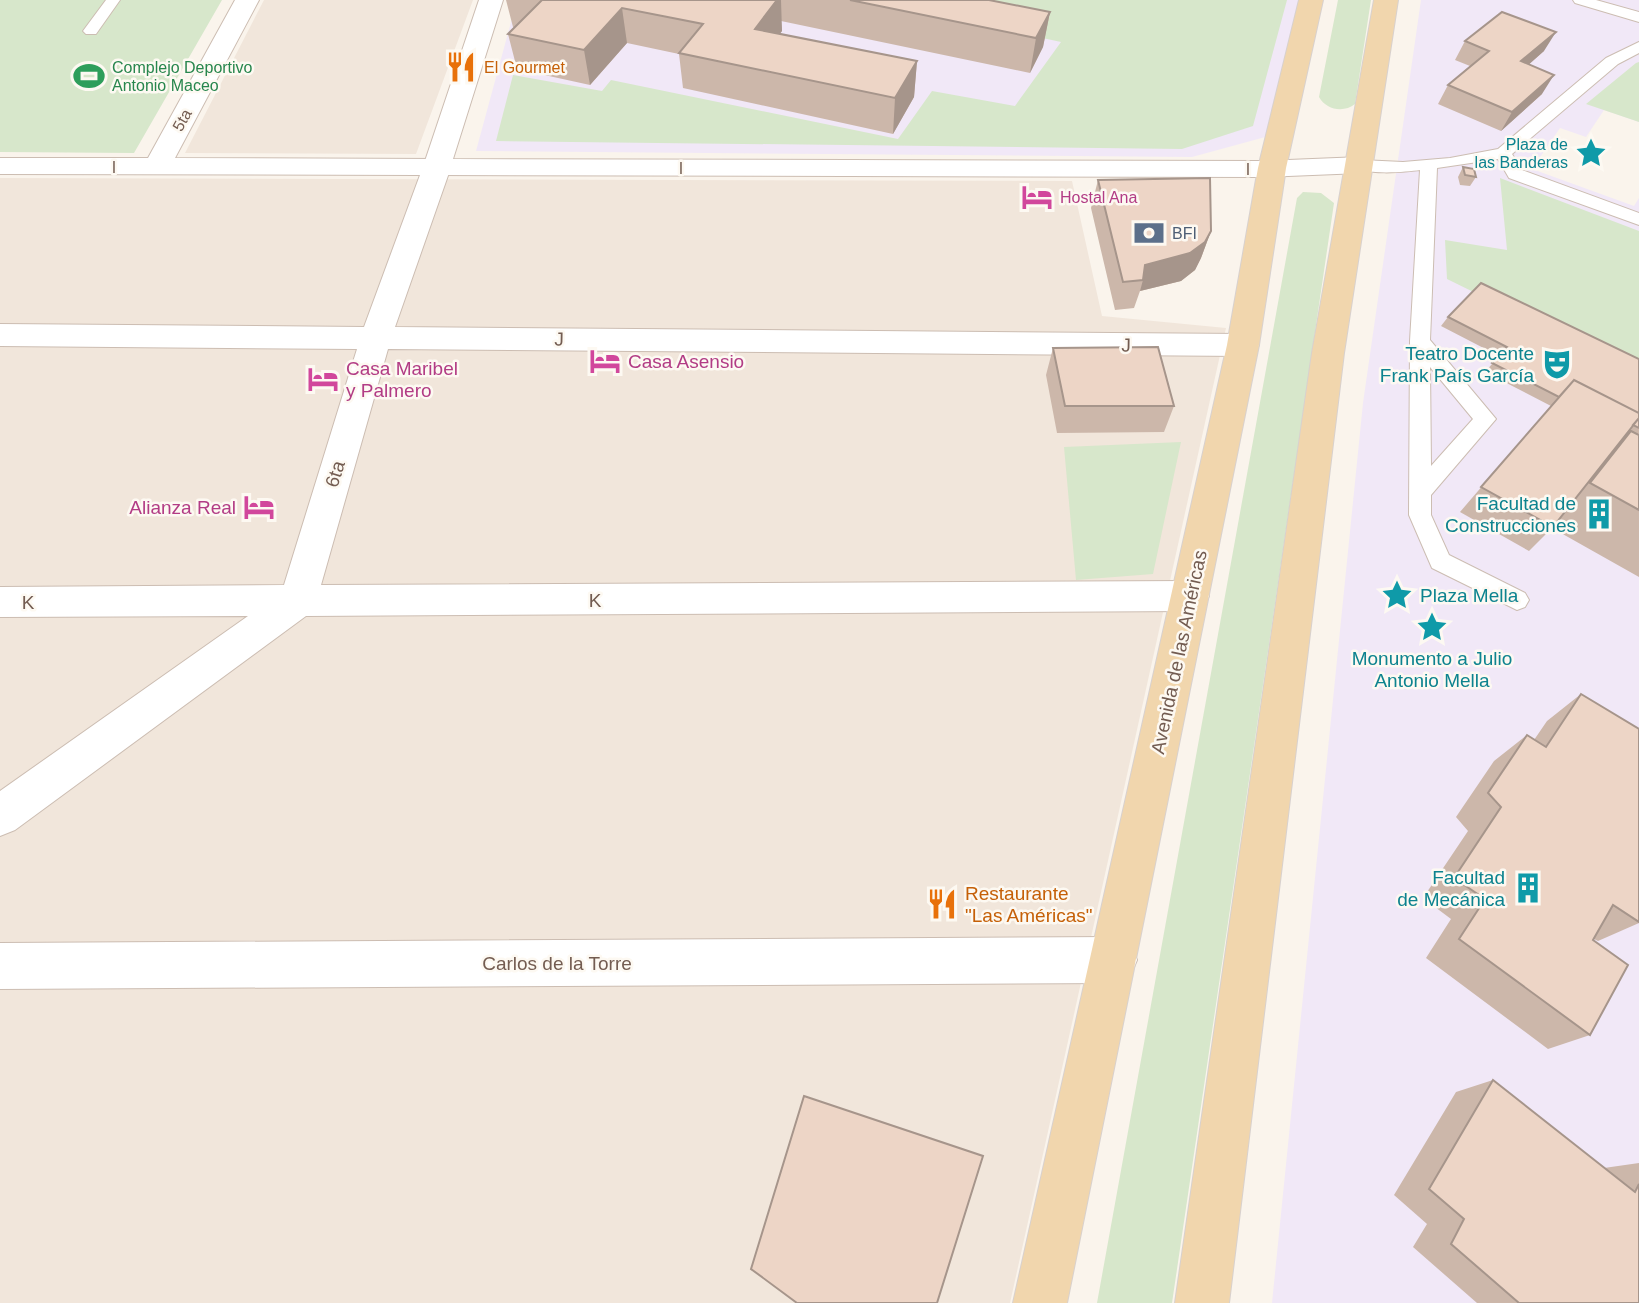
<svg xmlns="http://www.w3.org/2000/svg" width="1639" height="1303" viewBox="0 0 1639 1303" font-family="Helvetica,sans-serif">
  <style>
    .residential { fill: #f1e6db }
    .education { fill: #f1e8f7 }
    .green { fill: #d7e7cb }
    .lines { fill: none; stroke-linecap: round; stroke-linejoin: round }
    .service-casing { stroke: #ccbdb2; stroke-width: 2 }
    .minor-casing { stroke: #ccbdb2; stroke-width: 2 }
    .tertiary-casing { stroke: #ccbdb2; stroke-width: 2 }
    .primary-casing { stroke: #d8d1ce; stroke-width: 2 }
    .service { fill: #fff; fill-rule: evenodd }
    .minor { fill: #fff; fill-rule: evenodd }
    .tertiary { fill: #fff; fill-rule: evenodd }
    .primary { fill: #f1d6ad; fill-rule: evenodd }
    .wall { fill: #ccb7aa }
    .shaded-wall { fill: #a6958b }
    .building { fill: #edd5c6; stroke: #a6958b; stroke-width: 2 }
    .labels { text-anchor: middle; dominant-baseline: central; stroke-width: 5; stroke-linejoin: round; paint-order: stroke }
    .far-leisure-label { font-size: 16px; fill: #27864d; stroke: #fdf9f2; text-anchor: start }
    .far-food-label { font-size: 16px; fill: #c56008; stroke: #fdf9f2; text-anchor: start }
    .far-street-label { font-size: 16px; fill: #735c51; stroke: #fdf9f2 }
    .far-culture-label { font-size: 16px; fill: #0d838f; stroke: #fdf9f2; text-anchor: end }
    .far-hotel-label { font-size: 16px; fill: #b23c85; stroke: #fdf9f2; text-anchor: start }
    .far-service-label { font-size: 16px; fill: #4e5e75; stroke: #fdf9f2; text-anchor: start }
    .street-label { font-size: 19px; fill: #735c51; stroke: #fdf9f2 }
    .culture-label { font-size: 19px; fill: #0d838f; stroke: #fdf9f2; text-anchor: end }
    .hotel-label { font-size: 19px; fill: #b23c85; stroke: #fdf9f2; text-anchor: start }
    .food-label { font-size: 19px; fill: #c56008; stroke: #fdf9f2; text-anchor: start }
  </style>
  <rect width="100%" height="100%" fill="#faf4ec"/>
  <path class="residential" d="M264 0H473L416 154 185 153Z
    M0 178 1072 181 1102 316 1226 328 1010 1303H0Z"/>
  <path class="education" d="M517 0H1304L1269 136 1192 157 476 151Z
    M1421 0H1639V122L1604 110 1586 137 1560 128 1532 169 1634 206 1639 198V1303H1272L1363 403Z"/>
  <path class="green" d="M0 0H222L134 153 0 152Z
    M899 0H1287L1253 126 1182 149 496 141 513 75 602 91 611 80 898 139 932 91 1015 106 1061 42 896 6Z
    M1338 0H1371L1355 104C1344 113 1326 110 1319 97Z
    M1639 62V122L1586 104 1636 63Z
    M1500 178 1639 231V373L1447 279 1445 240 1507 250Z
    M1303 192 1321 193 1334 203 1172 1303H1097L1297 198Z
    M1181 442 1153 574 1076 580 1064 447Z"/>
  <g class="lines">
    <g class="service-casing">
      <path id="service" d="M106 0H120L96 34H86L83 31Z
        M1573 0H1596L1639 12V22L1575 3Z
        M1639 42V53L1618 64 1512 154 1522 170 1639 213V225L1509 178 1498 159 1437 168 1430 340 1496 419 1431 495V515L1449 555 1525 593 1529 600 1525 607 1517 610 1432 568 1409 515 1410 341 1420 170C1405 172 1363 176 1352 165L1361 160 1403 162 1450 158 1498 149 1606 58ZM1430 367 1473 419 1431 466Z"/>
    </g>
    <g class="minor-casing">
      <path id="minor" d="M235 0H259L175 158 437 159 447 161 451 167 395 327 1243 334 1254 337 1259 345 1254 353 1243 356 388 349 321 585 1190 581 1203 585 1209 596 1203 607 1190 611 306 616 15 830 0 836V791L248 616 0 617V587L284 585 357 349 0 346V324L364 327 420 175 0 174V158H148Z
        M1114 937 1130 944 1137 960 1130 976 1114 983 0 989V943Z"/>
    </g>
    <g class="tertiary-casing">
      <path id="tertiary" d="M479 0H503L453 159 1261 161 1361 157 1371 159 1375 165 1371 171 1361 173 1261 177 437 175 427 173 423 167Z"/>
    </g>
    <g class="primary-casing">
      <path id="primary" d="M1299 0H1323L1286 168 1259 345 1067 1303H1013L1227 345 1258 168Z
        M1374 0H1398L1344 353 1229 1303H1175L1312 353Z"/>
    </g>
    <use href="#service" class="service"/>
    <use href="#minor" class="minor"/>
    <use href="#tertiary" class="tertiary"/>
    <use href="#primary" class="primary"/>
  </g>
  <path class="wall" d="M506 0H989L1050 12 1043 47 1030 73 781 21 782 31 779 34 917 61 914 97 893 134 683 88 679 54 627 43 590 85 517 69 508 34 514 27H513Z
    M1465 41 1544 51 1528 65 1542 94 1501 131 1438 104 1448 85 1470 66 1455 60Z
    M1463 167 1476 177 1470 186 1460 185 1458 177Z
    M1098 180 1211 231 1201 258 1195 270 1181 281 1140 291 1134 308 1115 310 1091 208Z
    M1448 317 1639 359V577L1552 528 1529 551 1460 512 1551 406 1485 372 1499 356 1441 326Z
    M1053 348 1174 406 1164 432 1057 433 1046 375Z
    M1581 694 1639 923 1598 941 1594 939 1590 1035 1548 1049 1426 958 1451 919 1423 898 1468 831 1456 817 1494 761 1527 735 1534 740 1547 721Z
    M1493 1080 1604 1168 1639 1163V1303H1477L1413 1247 1427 1224 1394 1195 1456 1092Z"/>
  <path class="shaded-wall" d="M777 0H781L782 31 757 64 755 29Z
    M622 8 627 43 590 85 584 50Z
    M1050 12 1043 47 1030 73 1036 38Z
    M1556 32 1544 51 1510 81 1521 61Z
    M917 61 914 97 893 134 895 98Z
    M1554 75 1542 94 1501 131 1512 112Z
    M1211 231 1201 258 1195 270 1181 281 1140 291 1143 280 1145 265Z"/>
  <path class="building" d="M542 0H777L755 29 917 61 895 98 679 53 703 24 622 8 584 50 508 34Z
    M850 0H989L1050 12 1036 38Z
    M1502 12 1556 32 1521 61 1554 75 1512 112 1448 85 1489 51 1465 41Z
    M1463 167 1474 169 1476 177 1465 175Z
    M1210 178 1211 231 1205 242 1190 253 1145 265 1143 280 1123 282 1098 180Z
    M1481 283 1639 359V413L1574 380 1559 397 1492 363 1507 347 1448 317Z
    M1158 347 1174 406H1065L1053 348Z
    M1574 380 1639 413V418L1553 527 1481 487Z
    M1639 418V428L1633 425Z
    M1631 431 1639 435V510L1590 483Z
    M1581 694 1639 729V922L1613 905 1593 940 1628 965 1590 1035 1459 939 1485 899 1454 878 1501 807 1488 793 1527 735 1546 747Z
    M1493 1080 1635 1192 1639 1184V1303H1519L1451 1244 1464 1219 1429 1189Z
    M804 1096 983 1156 937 1303H797L751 1269Z"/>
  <defs>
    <g id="restaurant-bare" transform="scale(2.415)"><path d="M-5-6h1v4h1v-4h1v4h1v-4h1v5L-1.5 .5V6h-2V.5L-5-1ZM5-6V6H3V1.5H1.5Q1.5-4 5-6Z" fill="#e8710a" stroke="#fdf9f2" stroke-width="2.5" paint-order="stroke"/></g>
    <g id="stadium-bare" transform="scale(2.415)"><path d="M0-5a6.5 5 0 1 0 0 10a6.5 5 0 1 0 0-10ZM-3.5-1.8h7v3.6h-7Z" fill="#2e9e5b" stroke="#fdf9f2" stroke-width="2.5" paint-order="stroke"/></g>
    <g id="sight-bare" transform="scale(2.415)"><path d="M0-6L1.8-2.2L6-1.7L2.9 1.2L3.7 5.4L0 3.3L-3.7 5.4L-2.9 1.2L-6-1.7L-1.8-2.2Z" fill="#0f9aa8" stroke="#fdf9f2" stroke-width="2.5" paint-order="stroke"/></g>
    <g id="hotel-bare" transform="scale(2.415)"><path d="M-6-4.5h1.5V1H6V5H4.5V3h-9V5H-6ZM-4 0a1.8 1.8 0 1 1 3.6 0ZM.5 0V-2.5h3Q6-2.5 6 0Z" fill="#d1479c" stroke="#fdf9f2" stroke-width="2.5" paint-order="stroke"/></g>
    <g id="bank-bare" transform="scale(2.415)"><path d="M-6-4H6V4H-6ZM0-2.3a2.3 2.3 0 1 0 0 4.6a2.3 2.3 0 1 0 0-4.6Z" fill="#5c6f8a" stroke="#fdf9f2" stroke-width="2.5" paint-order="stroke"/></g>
    <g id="theatre-bare" transform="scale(2.415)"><path d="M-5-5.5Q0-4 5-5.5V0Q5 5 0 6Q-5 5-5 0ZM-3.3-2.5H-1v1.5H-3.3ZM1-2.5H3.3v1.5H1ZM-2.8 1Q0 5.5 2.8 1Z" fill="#0f9aa8" stroke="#fdf9f2" stroke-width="2.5" paint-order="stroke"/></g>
    <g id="building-bare" transform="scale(2.415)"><path d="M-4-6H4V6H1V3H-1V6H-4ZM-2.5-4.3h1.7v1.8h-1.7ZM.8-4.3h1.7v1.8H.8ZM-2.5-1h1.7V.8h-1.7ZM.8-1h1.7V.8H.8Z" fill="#0f9aa8" stroke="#fdf9f2" stroke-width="2.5" paint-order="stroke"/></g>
  </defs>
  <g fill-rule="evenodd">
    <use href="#restaurant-bare" x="461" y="67"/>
    <use href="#stadium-bare" x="89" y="76"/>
    <use href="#sight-bare" x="1591" y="153"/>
    <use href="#hotel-bare" x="1037" y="197"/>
    <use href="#bank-bare" x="1149" y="233"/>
    <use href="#hotel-bare" x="605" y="361"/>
    <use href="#theatre-bare" x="1557" y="364"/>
    <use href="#hotel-bare" x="323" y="379"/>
    <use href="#hotel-bare" x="259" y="507"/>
    <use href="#building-bare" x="1599" y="514"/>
    <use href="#sight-bare" x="1397" y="595"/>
    <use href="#sight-bare" x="1432" y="627"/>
    <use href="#building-bare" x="1528" y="888"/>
    <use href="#restaurant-bare" x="942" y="904"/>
  </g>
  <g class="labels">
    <g class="far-leisure-label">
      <text x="112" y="67">Complejo Deportivo<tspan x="112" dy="18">Antonio Maceo</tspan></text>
    </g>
    <g class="far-food-label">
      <text x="484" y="67">El Gourmet</text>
    </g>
    <g class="far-street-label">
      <text transform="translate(182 120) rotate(-61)">5ta</text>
      <text x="114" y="167">I</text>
      <text x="681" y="168">I</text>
      <text x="1248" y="169">I</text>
    </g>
    <g class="far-culture-label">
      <text x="1568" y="144">Plaza de<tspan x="1568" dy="18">las Banderas</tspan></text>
    </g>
    <g class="far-hotel-label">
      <text x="1060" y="197">Hostal Ana</text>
    </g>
    <g class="far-service-label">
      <text x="1172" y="233">BFI</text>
    </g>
    <g class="street-label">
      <text transform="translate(559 339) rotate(1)">J</text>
      <text transform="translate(1126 345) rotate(1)">J</text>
      <text transform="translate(335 474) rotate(-73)">6ta</text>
      <text x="595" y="600">K</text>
      <text x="28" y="602">K</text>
      <text transform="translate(1179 652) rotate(-78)">Avenida de las Américas</text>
      <text x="557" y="963">Carlos de la Torre</text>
    </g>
    <g class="culture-label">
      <text x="1534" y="353">Teatro Docente<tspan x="1534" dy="22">Frank País García</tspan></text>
      <text x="1576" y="503">Facultad de<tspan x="1576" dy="22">Construcciones</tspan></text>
      <text x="1420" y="595" text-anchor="start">Plaza Mella</text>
      <text x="1432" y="658" text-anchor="middle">Monumento a Julio<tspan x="1432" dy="22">Antonio Mella</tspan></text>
      <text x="1505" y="877">Facultad<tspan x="1505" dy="22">de Mecánica</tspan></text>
    </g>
    <g class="hotel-label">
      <text x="628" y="361">Casa Asensio</text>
      <text x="346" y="368">Casa Maribel<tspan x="346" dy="22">y Palmero</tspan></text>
      <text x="236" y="507" text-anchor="end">Alianza Real</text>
    </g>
    <g class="food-label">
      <text x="965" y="893">Restaurante<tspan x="965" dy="22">"Las Américas"</tspan></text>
    </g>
  </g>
</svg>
